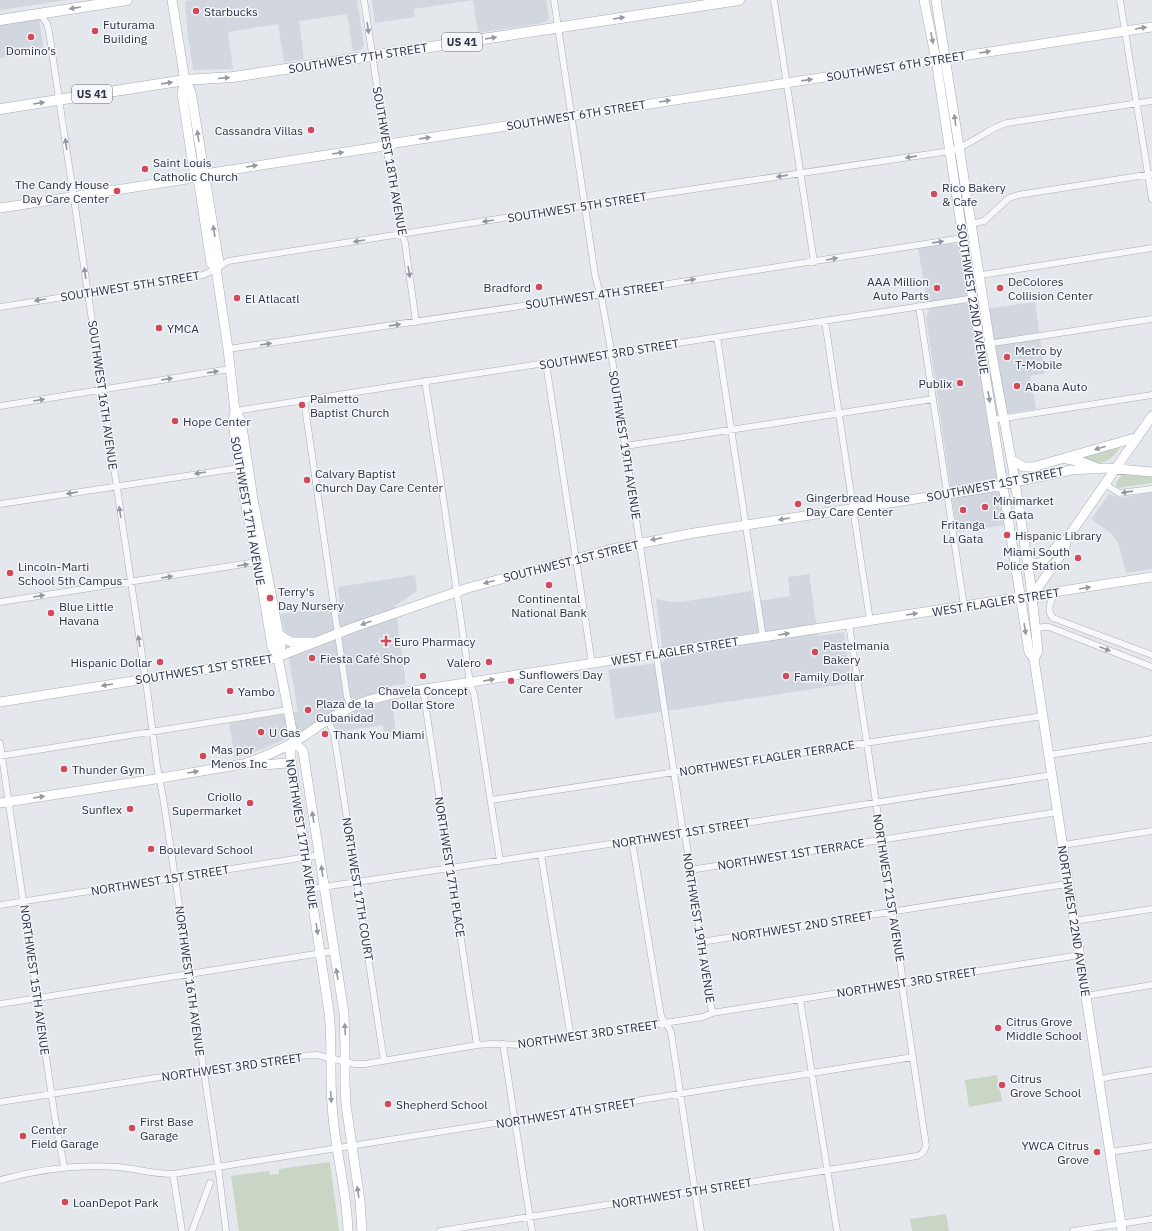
<svg xmlns="http://www.w3.org/2000/svg" width="1152" height="1231" viewBox="0 0 1152 1231" font-family="'IBM Plex Sans',sans-serif">
  <style>
    .built { fill: #d2d6de }
    .green { fill: #c9d6c5 }
    .lines { fill: none; stroke-linecap: round; stroke-linejoin: round }
    .street-casing { stroke: #a9aeb7; stroke-width: 7 }
    .secondary-casing { stroke: #a9aeb7; stroke-width: 10 }
    .primary-casing { stroke: #a3abb8; stroke-width: 11 }
    .street { stroke: #f7f8fa; stroke-width: 6 }
    .secondary { stroke: #fff; stroke-width: 9 }
    .primary { stroke: #fff; stroke-width: 10 }
    .oneway { fill: #959aa2 }
    .oneway2 { fill: #9196a0 }
    .poi-dot { fill: #d1495b; stroke: #f4f6f9; stroke-width: 1.5 }
    .labels { text-anchor: middle; dominant-baseline: central; stroke-width: 3; stroke-linejoin: round; paint-order: stroke }
    .shield { fill: #f4f6f9; stroke: #676e7b; stroke-width: 1 }
    .shield-label { font-size: 11px; font-weight: bold; fill: #2b3445 }
    .poi-label { font-size: 12px; fill: #2b3445; stroke: #f4f6f9; text-anchor: start }
    .street-label { font-size: 12px; fill: #2b3445; stroke: #f4f6f9 }
  </style>
  <rect width="100%" height="100%" fill="#e4e7ec"/>
  <path class="built" d="M0 0H67L0 10Z
    M193 0H357L364 45 362 49 353 52 347 14 299 21 304 59 284 62 278 24 228 32 233 69 193 70 188 36 185 4 186 1Z
    M372 0H546L549 17 547 21 543 23 478 33 473 0 414 9 415 17 375 23Z
    M39 19 44 51 0 58V25Z
    M946 243 955 244 961 249 971 311 1035 302 1045 373 1030 376 1036 409 989 416 1005 525 957 532 926 317 929 312 918 248Z
    M1152 492V569L1126 573 1119 545 1112 534 1091 519 1109 494 1120 498Z
    M809 574 818 636 844 632 852 683 615 719 608 670 664 662 656 599 672 602H681L751 591 753 602 790 596 788 577Z
    M415 575 417 591 395 606 406 684 390 686 396 732 384 734 383 725 338 732 330 714 308 729 265 748 235 758 229 723 298 712 281 614 340 605 338 587Z"/>
  <path class="green" d="M1120 445 1121 446C1109 464 1102 466 1082 458Z
    M1122 474 1152 477V483L1118 488 1116 486V483Z
    M997 1075 1002 1101 969 1107 965 1080Z
    M330 1162 339 1231H239L231 1176 269 1171 270 1175 279 1174V1169Z
    M946 1214 949 1231H912L910 1219Z"/>
  <g class="lines">
    <g class="street-casing">
      <path id="street" d="M364 0 385 139 400 226 405 243 416 322
        M554 0 584 200 595 275 602 301 610 345 682 826 686 840 712 1013
        M774 0 814 262
        M1120 0 1152 199
        M40 13 47 24 49 32 147 689 157 766 163 797 218 1166 226 1231
        M971 224 984 221 1009 198 1018 195 1152 174
        M969 277 1152 248
        M919 306 964 606
        M0 307 203 275 216 269 228 261 593 204 950 151C971 146 986 129 1007 123L1152 101
        M825 321 870 621
        M717 337 763 638
        M987 344 1152 319
        M228 349 610 293 963 238
        M546 363 592 664
        M425 381 440 476 470 683 474 694 500 861
        M304 400 347 697 351 707
        M0 406 230 369
        M235 411 408 384 975 298
        M992 420 1152 395
        M625 446 933 399
        M1105 484 1119 493 1152 489
        M0 504 239 468
        M1054 593C1051 602 1046 610 1053 618L1152 655
        M0 602 257 562
        M1035 629 1043 627H1049L1152 667
        M423 689 477 1045
        M328 720 334 734 384 1061
        M0 743 55 1118 64 1167
        M1049 755 1152 739
        M0 756 287 710
        M491 800 1043 716
        M632 841 661 1016C663 1022 669 1026 671 1032L701 1231
        M1063 845 1152 831
        M541 855 571 1038
        M690 870 1058 812
        M310 889 676 834 1052 775
        M0 905 320 855
        M1074 921 1152 909
        M701 942 1060 885H1069
        M1086 996 1152 985
        M800 999 837 1231
        M0 1004 334 951
        M503 1044 532 1231
        M1099 1080 1109 1077 1152 1070
        M0 1102 296 1056 317 1055 355 1064H365L477 1045 491 1044 522 1045 703 1017 712 1013 1080 955
        M1110 1152 1152 1146
        M173 1174 182 1231
        M0 1180C39 1169 78 1164 118 1167 137 1169 155 1174 173 1174L913 1057
        M192 1231 210 1183
        M440 1231 917 1156C923 1154 925 1151 926 1145L903 992 902 975 849 624
        M1073 1231 1152 1219"/>
    </g>
    <g class="secondary-casing">
      <path id="secondary" d="M172 0 184 75 185 80 191 92 219 263 216 269
        M924 0 936 60 963 238 998 454 1029 652 1034 659 1122 1231
        M936 0 990 344 1013 469 1030 579 1038 651 1034 659
        M185 80 182 93 193 166 199 184 211 263 216 269 228 349 235 411 233 422 242 486 262 586 272 647 278 657 294 741 303 751 344 1013 345 1046V1083L346 1105 360 1201 362 1231
        M0 208 187 179 211 173 378 147 395 143 1152 27
        M235 411 241 420 253 499 281 646 278 657
        M1067 459 1082 462 1095 467
        M1012 460 1024 467H1033L1138 437
        M1028 561 1035 564 1041 563 1057 546 1066 540 1152 416
        M1032 596 1065 549 1066 540
        M279 635 291 642H312
        M0 702 272 659 352 628 468 588 612 549 694 533 987 488 1071 470 1107 468 1152 472
        M294 741 290 753 329 1012C333 1047 329 1081 333 1116 336 1154 347 1192 348 1231
        M250 762 262 765 287 763 292 766
        M0 803 149 780 243 764C266 757 287 747 307 734 318 726 329 718 341 712 357 703 375 698 393 694L1152 577"/>
    </g>
    <g class="primary-casing">
      <path id="primary" d="M0 20 127 0
        M0 109 185 80 233 77 739 0"/>
    </g>
    <use href="#street" class="street"/>
    <use href="#secondary" class="secondary"/>
    <use href="#primary" class="primary"/>
  </g>
  <defs><path id="oneway-solid" d="M-6-.8H1V-3.2L6.5 0L1 3.2V.8H-6Z"/></defs>
  <g class="oneway">
    <use href="#oneway-solid" transform="translate(75 8) rotate(171)"/>
    <use href="#oneway-solid" transform="translate(619 18) rotate(-9)"/>
    <use href="#oneway-solid" transform="translate(1141 28) rotate(-9)"/>
    <use href="#oneway-solid" transform="translate(491 38) rotate(-9)"/>
    <use href="#oneway-solid" transform="translate(932 38) rotate(79)"/>
    <use href="#oneway-solid" transform="translate(985 52) rotate(-9)"/>
    <use href="#oneway-solid" transform="translate(224 78) rotate(-5)"/>
    <use href="#oneway-solid" transform="translate(807 80) rotate(-8)"/>
    <use href="#oneway-solid" transform="translate(167 83) rotate(-8)"/>
    <use href="#oneway-solid" transform="translate(665 101) rotate(-9)"/>
    <use href="#oneway-solid" transform="translate(39 103) rotate(-9)"/>
    <use href="#oneway-solid" transform="translate(955 120) rotate(-98)"/>
    <use href="#oneway-solid" transform="translate(198 136) rotate(-99)"/>
    <use href="#oneway-solid" transform="translate(425 138) rotate(-8)"/>
    <use href="#oneway-solid" transform="translate(338 153) rotate(-9)"/>
    <use href="#oneway-solid" transform="translate(252 166) rotate(-9)"/>
    <use href="#oneway-solid" transform="translate(214 231) rotate(-99)"/>
    <use href="#oneway-solid" transform="translate(989 397) rotate(80)"/>
    <use href="#oneway-solid" transform="translate(1100 448) rotate(162)"/>
    <use href="#oneway-solid" transform="translate(784 519) rotate(171)"/>
    <use href="#oneway-solid" transform="translate(656 539) rotate(169)"/>
    <use href="#oneway-solid" transform="translate(489 582) rotate(165)"/>
    <use href="#oneway-solid" transform="translate(1085 588) rotate(-10)"/>
    <use href="#oneway-solid" transform="translate(912 614) rotate(-9)"/>
    <use href="#oneway-solid" transform="translate(366 623) rotate(160)"/>
    <use href="#oneway-solid" transform="translate(1025 629) rotate(81)"/>
    <use href="#oneway-solid" transform="translate(784 634) rotate(-9)"/>
    <use href="#oneway-solid" transform="translate(489 680) rotate(-9)"/>
    <use href="#oneway-solid" transform="translate(107 685) rotate(171)"/>
    <use href="#oneway-solid" transform="translate(193 772) rotate(-9)"/>
    <use href="#oneway-solid" transform="translate(39 797) rotate(-9)"/>
    <use href="#oneway-solid" transform="translate(313 817) rotate(-99)"/>
    <use href="#oneway-solid" transform="translate(322 871) rotate(-98)"/>
    <use href="#oneway-solid" transform="translate(317 929) rotate(81)"/>
    <use href="#oneway-solid" transform="translate(337 974) rotate(-99)"/>
    <use href="#oneway-solid" transform="translate(345 1029) rotate(-93)"/>
    <use href="#oneway-solid" transform="translate(331 1097) rotate(86)"/>
    <use href="#oneway-solid" transform="translate(358 1192) rotate(-99)"/>
  </g>
  <g class="oneway2">
    <use href="#oneway-solid" transform="translate(368 28) rotate(82)"/>
    <use href="#oneway-solid" transform="translate(66 144) rotate(-98)"/>
    <use href="#oneway-solid" transform="translate(911 157) rotate(171)"/>
    <use href="#oneway-solid" transform="translate(782 176) rotate(172)"/>
    <use href="#oneway-solid" transform="translate(488 221) rotate(171)"/>
    <use href="#oneway-solid" transform="translate(359 241) rotate(171)"/>
    <use href="#oneway-solid" transform="translate(938 242) rotate(-9)"/>
    <use href="#oneway-solid" transform="translate(832 259) rotate(-10)"/>
    <use href="#oneway-solid" transform="translate(409 272) rotate(81)"/>
    <use href="#oneway-solid" transform="translate(85 273) rotate(-98)"/>
    <use href="#oneway-solid" transform="translate(690 280) rotate(-9)"/>
    <use href="#oneway-solid" transform="translate(40 300) rotate(171)"/>
    <use href="#oneway-solid" transform="translate(395 325) rotate(-8)"/>
    <use href="#oneway-solid" transform="translate(266 344) rotate(-9)"/>
    <use href="#oneway-solid" transform="translate(213 372) rotate(-8)"/>
    <use href="#oneway-solid" transform="translate(167 379) rotate(-9)"/>
    <use href="#oneway-solid" transform="translate(39 400) rotate(-9)"/>
    <use href="#oneway-solid" transform="translate(200 473) rotate(171)"/>
    <use href="#oneway-solid" transform="translate(1127 492) rotate(172)"/>
    <use href="#oneway-solid" transform="translate(72 493) rotate(171)"/>
    <use href="#oneway-solid" transform="translate(120 512) rotate(-99)"/>
    <use href="#oneway-solid" transform="translate(243 565) rotate(-9)"/>
    <use href="#oneway-solid" transform="translate(167 577) rotate(-9)"/>
    <use href="#oneway-solid" transform="translate(39 596) rotate(-9)"/>
    <use href="#oneway-solid" transform="translate(139 641) rotate(-99)"/>
    <use href="#oneway-solid" transform="translate(1105 649) rotate(21)"/>
  </g>
  <g class="poi-dot">
    <circle cx="196" cy="11" r="4"/>
    <circle cx="95" cy="31" r="4"/>
    <circle cx="31" cy="37" r="4"/>
    <circle cx="311" cy="130" r="4"/>
    <circle cx="145" cy="169" r="4"/>
    <circle cx="117" cy="191" r="4"/>
    <circle cx="934" cy="194" r="4"/>
    <circle cx="539" cy="287" r="4"/>
    <circle cx="937" cy="288" r="4"/>
    <circle cx="1000" cy="288" r="4"/>
    <circle cx="237" cy="298" r="4"/>
    <circle cx="159" cy="328" r="4"/>
    <circle cx="1007" cy="357" r="4"/>
    <circle cx="960" cy="383" r="4"/>
    <circle cx="1017" cy="386" r="4"/>
    <circle cx="302" cy="405" r="4"/>
    <circle cx="175" cy="421" r="4"/>
    <circle cx="307" cy="480" r="4"/>
    <circle cx="798" cy="504" r="4"/>
    <circle cx="985" cy="507" r="4"/>
    <circle cx="963" cy="510" r="4"/>
    <circle cx="1007" cy="535" r="4"/>
    <circle cx="1078" cy="558" r="4"/>
    <circle cx="10" cy="573" r="4"/>
    <circle cx="549" cy="585" r="4"/>
    <circle cx="270" cy="598" r="4"/>
    <circle cx="51" cy="613" r="4"/>
    <path d="M384 635h4v4h4v4h-4v4h-4v-4h-4v-4h4z"/>
    <circle cx="815" cy="652" r="4"/>
    <circle cx="312" cy="658" r="4"/>
    <circle cx="160" cy="662" r="4"/>
    <circle cx="489" cy="662" r="4"/>
    <circle cx="423" cy="676" r="4"/>
    <circle cx="786" cy="676" r="4"/>
    <circle cx="511" cy="681" r="4"/>
    <circle cx="230" cy="691" r="4"/>
    <circle cx="308" cy="710" r="4"/>
    <circle cx="261" cy="732" r="4"/>
    <circle cx="325" cy="734" r="4"/>
    <circle cx="203" cy="756" r="4"/>
    <circle cx="64" cy="769" r="4"/>
    <circle cx="250" cy="803" r="4"/>
    <circle cx="130" cy="809" r="4"/>
    <circle cx="151" cy="849" r="4"/>
    <circle cx="998" cy="1028" r="4"/>
    <circle cx="1002" cy="1085" r="4"/>
    <circle cx="388" cy="1104" r="4"/>
    <circle cx="132" cy="1128" r="4"/>
    <circle cx="23" cy="1136" r="4"/>
    <circle cx="1097" cy="1152" r="4"/>
    <circle cx="65" cy="1202" r="4"/>
  </g>
  <g class="labels">
    <g class="shield">
      <rect x="442" y="33" width="40" height="18" rx="3"/>
      <rect x="72" y="85" width="40" height="18" rx="3"/>
    </g>
    <g class="shield-label">
      <text x="462" y="42">US 41</text>
      <text x="92" y="94">US 41</text>
    </g>
    <g class="poi-label">
      <text x="204" y="11">Starbucks</text>
      <text x="103" y="24">Futurama<tspan x="103" dy="14">Building</tspan></text>
      <text x="31" y="50" text-anchor="middle">Domino's</text>
      <text x="303" y="130" text-anchor="end">Cassandra Villas</text>
      <text x="153" y="162">Saint Louis<tspan x="153" dy="14">Catholic Church</tspan></text>
      <text x="109" y="184" text-anchor="end">The Candy House<tspan x="109" dy="14">Day Care Center</tspan></text>
      <text x="942" y="187">Rico Bakery<tspan x="942" dy="14">&amp; Cafe</tspan></text>
      <text x="929" y="281" text-anchor="end">AAA Million<tspan x="929" dy="14">Auto Parts</tspan></text>
      <text x="1008" y="281">DeColores<tspan x="1008" dy="14">Collision Center</tspan></text>
      <text x="531" y="287" text-anchor="end">Bradford</text>
      <text x="245" y="298">El Atlacatl</text>
      <text x="167" y="328">YMCA</text>
      <text x="1015" y="350">Metro by<tspan x="1015" dy="14">T-Mobile</tspan></text>
      <text x="952" y="383" text-anchor="end">Publix</text>
      <text x="1025" y="386">Abana Auto</text>
      <text x="310" y="398">Palmetto<tspan x="310" dy="14">Baptist Church</tspan></text>
      <text x="183" y="421">Hope Center</text>
      <text x="315" y="473">Calvary Baptist<tspan x="315" dy="14">Church Day Care Center</tspan></text>
      <text x="806" y="497">Gingerbread House<tspan x="806" dy="14">Day Care Center</tspan></text>
      <text x="993" y="500">Minimarket<tspan x="993" dy="14">La Gata</tspan></text>
      <text x="963" y="524" text-anchor="middle">Fritanga<tspan x="963" dy="14">La Gata</tspan></text>
      <text x="1015" y="535">Hispanic Library</text>
      <text x="1070" y="551" text-anchor="end">Miami South<tspan x="1070" dy="14">Police Station</tspan></text>
      <text x="18" y="566">Lincoln-Marti<tspan x="18" dy="14">School 5th Campus</tspan></text>
      <text x="278" y="591">Terry's<tspan x="278" dy="14">Day Nursery</tspan></text>
      <text x="549" y="598" text-anchor="middle">Continental<tspan x="549" dy="14">National Bank</tspan></text>
      <text x="59" y="606">Blue Little<tspan x="59" dy="14">Havana</tspan></text>
      <text x="394" y="641">Euro Pharmacy</text>
      <text x="823" y="645">Pastelmania<tspan x="823" dy="14">Bakery</tspan></text>
      <text x="320" y="658">Fiesta Café Shop</text>
      <text x="152" y="662" text-anchor="end">Hispanic Dollar</text>
      <text x="481" y="662" text-anchor="end">Valero</text>
      <text x="519" y="674">Sunflowers Day<tspan x="519" dy="14">Care Center</tspan></text>
      <text x="794" y="676">Family Dollar</text>
      <text x="423" y="690" text-anchor="middle">Chavela Concept<tspan x="423" dy="14">Dollar Store</tspan></text>
      <text x="238" y="691">Yambo</text>
      <text x="316" y="703">Plaza de la<tspan x="316" dy="14">Cubanidad</tspan></text>
      <text x="269" y="732">U Gas</text>
      <text x="333" y="734">Thank You Miami</text>
      <text x="211" y="749">Mas por<tspan x="211" dy="14">Menos Inc</tspan></text>
      <text x="72" y="769">Thunder Gym</text>
      <text x="242" y="796" text-anchor="end">Criollo<tspan x="242" dy="14">Supermarket</tspan></text>
      <text x="122" y="809" text-anchor="end">Sunflex</text>
      <text x="159" y="849">Boulevard School</text>
      <text x="1006" y="1021">Citrus Grove<tspan x="1006" dy="14">Middle School</tspan></text>
      <text x="1010" y="1078">Citrus<tspan x="1010" dy="14">Grove School</tspan></text>
      <text x="396" y="1104">Shepherd School</text>
      <text x="140" y="1121">First Base<tspan x="140" dy="14">Garage</tspan></text>
      <text x="31" y="1129">Center<tspan x="31" dy="14">Field Garage</tspan></text>
      <text x="1089" y="1145" text-anchor="end">YWCA Citrus<tspan x="1089" dy="14">Grove</tspan></text>
      <text x="73" y="1202">LoanDepot Park</text>
    </g>
    <g class="street-label">
      <text transform="translate(358 58) rotate(-9)">SOUTHWEST 7TH STREET</text>
      <text transform="translate(896 66) rotate(-9)">SOUTHWEST 6TH STREET</text>
      <text transform="translate(576 115) rotate(-9)">SOUTHWEST 6TH STREET</text>
      <text transform="translate(390 161) rotate(80)">SOUTHWEST 18TH AVENUE</text>
      <text transform="translate(577 207) rotate(-9)">SOUTHWEST 5TH STREET</text>
      <text transform="translate(130 286) rotate(-9)">SOUTHWEST 5TH STREET</text>
      <text transform="translate(595 295) rotate(-8)">SOUTHWEST 4TH STREET</text>
      <text transform="translate(973 299) rotate(81)">SOUTHWEST 22ND AVENUE</text>
      <text transform="translate(609 354) rotate(-9)">SOUTHWEST 3RD STREET</text>
      <text transform="translate(103 395) rotate(82)">SOUTHWEST 16TH AVENUE</text>
      <text transform="translate(625 445) rotate(81)">SOUTHWEST 19TH AVENUE</text>
      <text transform="translate(995 484) rotate(-11)">SOUTHWEST 1ST STREET</text>
      <text transform="translate(248 511) rotate(80)">SOUTHWEST 17TH AVENUE</text>
      <text transform="translate(571 561) rotate(-14)">SOUTHWEST 1ST STREET</text>
      <text transform="translate(996 602) rotate(-9)">WEST FLAGLER STREET</text>
      <text transform="translate(675 651) rotate(-9)">WEST FLAGLER STREET</text>
      <text transform="translate(204 669) rotate(-9)">SOUTHWEST 1ST STREET</text>
      <text transform="translate(767 758) rotate(-9)">NORTHWEST FLAGLER TERRACE</text>
      <text transform="translate(681 833) rotate(-9)">NORTHWEST 1ST STREET</text>
      <text transform="translate(302 834) rotate(81)">NORTHWEST 17TH AVENUE</text>
      <text transform="translate(791 854) rotate(-9)">NORTHWEST 1ST TERRACE</text>
      <text transform="translate(450 867) rotate(81)">NORTHWEST 17TH PLACE</text>
      <text transform="translate(160 880) rotate(-9)">NORTHWEST 1ST STREET</text>
      <text transform="translate(889 888) rotate(81)">NORTHWEST 21ST AVENUE</text>
      <text transform="translate(358 889) rotate(81)">NORTHWEST 17TH COURT</text>
      <text transform="translate(1074 921) rotate(81)">NORTHWEST 22ND AVENUE</text>
      <text transform="translate(802 926) rotate(-9)">NORTHWEST 2ND STREET</text>
      <text transform="translate(699 928) rotate(81)">NORTHWEST 19TH AVENUE</text>
      <text transform="translate(35 980) rotate(82)">NORTHWEST 15TH AVENUE</text>
      <text transform="translate(190 981) rotate(82)">NORTHWEST 16TH AVENUE</text>
      <text transform="translate(907 982) rotate(-9)">NORTHWEST 3RD STREET</text>
      <text transform="translate(588 1034) rotate(-8)">NORTHWEST 3RD STREET</text>
      <text transform="translate(232 1067) rotate(-8)">NORTHWEST 3RD STREET</text>
      <text transform="translate(566 1113) rotate(-9)">NORTHWEST 4TH STREET</text>
      <text transform="translate(682 1193) rotate(-9)">NORTHWEST 5TH STREET</text>
    </g>
  </g>
</svg>
